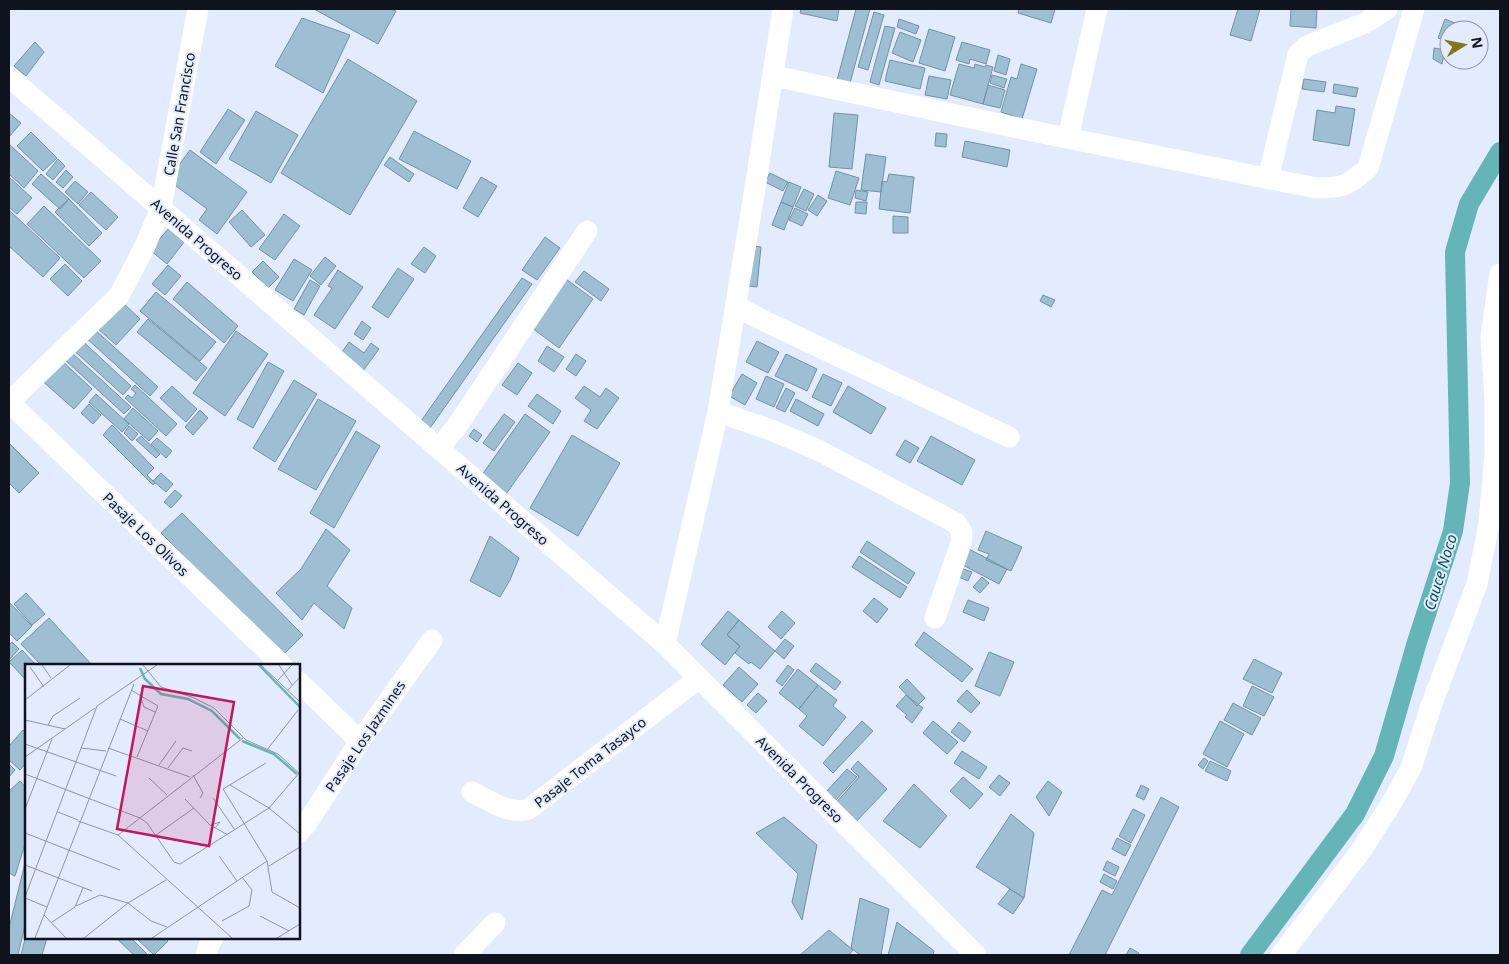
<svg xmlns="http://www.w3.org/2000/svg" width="1509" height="964" viewBox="0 0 1509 964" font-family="'Noto Sans',sans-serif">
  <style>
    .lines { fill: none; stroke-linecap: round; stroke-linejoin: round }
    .canal { stroke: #64b4b8; stroke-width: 20 }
    .building { fill: #9ebfd3; stroke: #7292a5 }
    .minor { stroke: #fff; stroke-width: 21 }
    .labels { text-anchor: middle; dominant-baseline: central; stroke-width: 4; stroke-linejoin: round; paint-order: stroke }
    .street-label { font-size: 14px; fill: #0f131e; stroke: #e3ebfe }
    .water-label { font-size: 15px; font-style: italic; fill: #024f52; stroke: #e3ebfe }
    .inset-river { fill: none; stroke: #64b4b8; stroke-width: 2.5 }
    .inset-road { fill: none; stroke: #8e95a4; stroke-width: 1 }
    .view { fill: #c2185b; fill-opacity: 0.15; stroke: #c2185b; stroke-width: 2.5 }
    .inset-edge { fill: none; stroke: #0f131e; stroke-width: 2.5 }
  </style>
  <rect width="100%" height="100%" fill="#e3ebfe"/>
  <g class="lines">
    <path class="canal" d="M1250 955 1355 814 1384 756 1417 642 1453 531 1460 483 1455 252 1469 204 1500 152"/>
  </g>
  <path class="building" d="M314 9H391L396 11 378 44Z
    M801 9H839L837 21 800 13Z
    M856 9H870L849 87 836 84Z
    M1019 9H1055L1051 23 1018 13Z
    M1238 9H1260L1251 41 1230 35Z
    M1291 9H1317L1316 28 1290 26Z
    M874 12 884 15 868 70 858 67Z
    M302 18 350 35 323 93 275 66Z
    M899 19 919 26 916 34 897 27Z
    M1445 19 1460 25 1458 30H1449V42L1438 38Z
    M885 26 895 28 879 85 870 82Z
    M929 29 955 37 945 71 919 63Z
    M900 32 921 40 913 62 892 53Z
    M35 42 44 52 26 76 14 66Z
    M962 42 990 50 986 64 970 59 969 64 956 60Z
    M1434 48 1445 50 1442 64 1433 59Z
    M998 55 1010 59 1006 75 994 71Z
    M348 59 417 101 350 215 281 173Z
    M890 60 925 68 920 89 885 81Z
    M959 64 974 68 975 64 985 67 986 65 993 67 983 104 950 95Z
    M1021 64 1037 69 1022 119 1001 112 1011 77 1017 79Z
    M992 75 1007 79 1004 88 990 83Z
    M929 76 951 80 947 99 925 95Z
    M1304 79 1326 82 1324 92 1302 89Z
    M1334 84 1358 88 1356 97 1333 93Z
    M988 85 1005 90 1000 108 983 104Z
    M1336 106 1355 109 1349 146 1313 140 1317 110 1335 113Z
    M228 109 245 120 216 164 200 152Z
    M256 111 298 135 271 183 229 159Z
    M9 113 21 123 9 137Z
    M834 113 858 115 852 169 829 167Z
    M414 131 471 161 457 189 399 159Z
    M31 132 57 158 43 171 17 146Z
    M936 133 947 134 946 147 935 146Z
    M965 141 1010 150 1007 167 962 157Z
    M9 144 38 171 24 188 9 174Z
    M190 150 247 192 217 234 199 220 207 209 168 180Z
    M866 154 886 157 881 192 861 190Z
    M390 157 414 174 409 182 384 165Z
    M58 159 65 166 53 180 46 174Z
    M66 170 73 177 63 188 56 182Z
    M836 171 859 178 850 205 828 198Z
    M770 173 788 182 783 191 765 182Z
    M41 174 69 199 60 209 32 184Z
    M889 174 914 177 910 213 879 209 882 181 887 182Z
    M9 177 32 198 17 214 9 207Z
    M481 177 497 186 478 217 463 208Z
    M75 181 88 192 78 204 65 192Z
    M789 182 801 187 793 207 781 202Z
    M804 189 814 194 806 211 795 206Z
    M856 190 868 192 866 201 855 198Z
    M91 192 118 217 106 230 79 205Z
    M818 195 827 201 817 216 808 210Z
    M69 199 102 233 89 246 55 212Z
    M781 202 793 207 784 230 772 225Z
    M856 202H867L866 214 855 213Z
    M44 206 101 261 84 278 27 224Z
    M795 208 808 214 802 226 789 220Z
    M9 210 60 258 43 277 9 246Z
    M242 210 265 235 251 247 229 222Z
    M284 214 300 226 275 260 259 249Z
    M893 216 908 217V233H893Z
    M169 228 185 241 167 264 150 250Z
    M545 237 560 248 537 280 522 270Z
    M753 246 761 247 757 287 749 286Z
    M424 247 436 256 425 273 411 264Z
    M325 257 336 266 321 285 310 276Z
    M294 259 312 270 293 301 275 290Z
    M263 261 279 277 268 288 252 272Z
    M65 264 82 281 68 296 50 279Z
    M168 265 181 276 165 295 152 284Z
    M398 268 414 279 388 318 372 307Z
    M338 270 363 287 335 329 314 315 332 288 328 286Z
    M584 271 609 289 601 301 575 282Z
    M522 278 532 284 430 428 421 421Z
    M566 279 593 299 559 348 532 328Z
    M310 280 320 286 304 315 294 309Z
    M187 282 238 326 224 343 173 299Z
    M156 292 216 342 200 361 140 311Z
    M1043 295 1055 300 1051 307 1040 301Z
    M120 300 140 319 116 345 96 327Z
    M148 319 207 368 196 381 137 332Z
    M362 321 371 328 363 340 354 334Z
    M92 327 158 387 150 396 84 336Z
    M236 331 268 354 225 416 193 393Z
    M77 336 131 386 123 395 69 346Z
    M757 341 779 352 768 373 746 362Z
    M349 342 364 353 371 343 379 349 363 371 340 355Z
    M547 346 564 357 554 372 538 361Z
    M71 352 131 407 124 414 64 359Z
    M576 354 586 361 576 376 566 369Z
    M786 354 817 369 807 391 775 376Z
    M58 357 92 389 74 409 39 378Z
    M268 362 284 371 253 428 237 419Z
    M518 363 532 373 517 395 502 385Z
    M742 374 757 383 745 405 729 396Z
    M823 374 842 383 831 406 812 397Z
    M766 376 784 384 774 407 756 399Z
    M294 380 317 394 275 462 253 448Z
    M135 385 177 424 166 436 125 398 128 395 132 398 136 393 131 389Z
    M172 386 197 409 186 422 160 398Z
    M584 386 600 397 606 388 619 398 597 429 584 421 591 410 575 398Z
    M848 386 886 408 871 434 833 412Z
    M786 388 795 393 785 412 776 408Z
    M96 394 129 424 122 432 89 402Z
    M537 394 561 411 553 424 528 406Z
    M318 399 356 421 316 490 278 469Z
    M796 399 824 414 818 426 790 411Z
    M89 404 101 415 93 424 81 413Z
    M133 408 158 431 149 441 124 419Z
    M200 410 208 418 193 435 185 427Z
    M504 414 515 422 494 451 483 443Z
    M525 414 550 432 504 497 479 479Z
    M112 425 154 468 147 475 155 483 153 485 103 435Z
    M129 426 138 434 132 441 124 433Z
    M474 429 482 435 477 442 469 436Z
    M356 431 380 446 334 528 310 513Z
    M572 435 620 463 578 536 530 508Z
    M141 436 160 454 156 458 136 440Z
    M931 436 975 460 962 485 917 461Z
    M157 438 172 451 166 458 151 444Z
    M905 440 919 448 910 463 896 455Z
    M9 443 39 473 19 493 9 483Z
    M161 473 173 484 166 492 153 481Z
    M175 490 182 496 171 508 164 502Z
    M182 513 303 635 283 655 161 533Z
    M326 529 350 550 327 586 352 608 344 629 314 603 302 620 276 593 301 569Z
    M986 531 1022 547 1011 571 986 560 989 554 978 550Z
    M490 536 519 558 510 580 500 597 470 581Z
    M867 541 915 573 908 584 860 552Z
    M967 548 1007 569 999 584 959 563Z
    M859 556 907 587 900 598 852 567Z
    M955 566 972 572 968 581 952 574Z
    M982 577 989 583 980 593 973 587Z
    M26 593 45 614 32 625 14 604Z
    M874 598 888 609 877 623 863 611Z
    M968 600 989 608 984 621 963 612Z
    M9 602 32 626 17 641 9 633Z
    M728 611 739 620 727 635 740 646 725 665 701 644Z
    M782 611 795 623 781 639 768 627Z
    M49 618 92 665H41L21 644Z
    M739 620 775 651 760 669 751 662 749 664 735 653 740 646 727 635Z
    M924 632 973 669 962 682 915 645Z
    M785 639 794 646 784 659 775 651Z
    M12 642 19 649 9 660V645Z
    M22 650 36 665H26V680L9 662Z
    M989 652 1014 662 1000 696 975 686Z
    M1254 659 1282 673 1272 693 1243 679Z
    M816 663 841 682 835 690 810 671Z
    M788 665 794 670 782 686 776 681Z
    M739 667 758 684 742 702 723 685Z
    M798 669 818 685 799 709 779 693Z
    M907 679 925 698 917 706 899 687Z
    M818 685 837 700 833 706 846 717 823 746 799 726 807 716 799 709Z
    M1252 686 1274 697 1264 716 1243 706Z
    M967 690 980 703 971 713 957 701Z
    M758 693 767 701 756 713 747 705Z
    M906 695 923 708 912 723 905 717 907 715 896 706Z
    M1233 703 1261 718 1252 735 1224 720Z
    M862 721 873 731 833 773 823 763Z
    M933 721 958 742 947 754 923 733Z
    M1220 721 1244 734 1227 767 1203 754Z
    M959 722 971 732 964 742 951 732Z
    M23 730 26 733V763L20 770 9 760V746Z
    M962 751 987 767 979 779 954 763Z
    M1204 758 1208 761 1203 769 1198 765Z
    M858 761 887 789 853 825 833 806 859 777 851 769Z
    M1210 761 1231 771 1227 781 1205 771Z
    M9 764 15 770 9 777Z
    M847 769 857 777 835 801 826 792Z
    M999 775 1010 783 1000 796 989 787Z
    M963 777 983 794 970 809 950 791Z
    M20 781 26 788V841L15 876 9 873V791Z
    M1048 781 1062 792 1049 816 1036 797Z
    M914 784 947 816 920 848 883 821Z
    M1141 785 1149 789 1144 800 1136 796Z
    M1161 797 1179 807 1105 955H1069L1102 890 1112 895Z
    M1133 809 1145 815 1131 843 1119 836Z
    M1011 814 1034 833 1024 898 976 867Z
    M784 817 817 845 802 920 792 902 798 874 756 833Z
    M1117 838 1131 845 1125 856 1112 849Z
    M26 859V921L18 955H9V928Z
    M1107 861 1119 867 1115 876 1103 870Z
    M1104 874 1117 881 1113 889 1100 882Z
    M1010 889 1024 898 1013 914 998 904Z
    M860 898 889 909 881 955H860L851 948Z
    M897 922 934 951 933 955H888Z
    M829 930 853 950 849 955H800Z
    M26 935V938H47L42 955H21Z
    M116 938H131L148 955H134Z
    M136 938H165L168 941 154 955Z
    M1130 948 1139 953 1138 955H1126Z"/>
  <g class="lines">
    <path class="minor" d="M774 76 1042 133 1316 188C1344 188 1347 186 1368 168L1414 9
      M9 77 665 644 976 955
      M1068 138 1097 9
      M1268 179 1298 54 1307 46 1365 23 1387 9
      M736 306 758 318 1009 437
      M9 402 119 296 145 246 161 208 198 9
      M9 402 282 665
      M718 412 771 430 818 450 956 523 962 532 961 543 935 618
      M439 448 457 426 587 231
      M665 644 718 412 756 182 783 9
      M299 682 360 741
      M472 792C490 801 509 815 529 809L699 678
      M299 832 307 823 360 741 432 640
      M206 955 210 942 213 938
      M464 955 495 923
      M1281 955 1360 852 1391 804 1411 768 1431 706 1477 584 1489 524 1495 452V399L1491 337 1500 274"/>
  </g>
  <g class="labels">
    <g class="street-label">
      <text transform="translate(179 114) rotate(-80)">Calle San Francisco</text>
      <text transform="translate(197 239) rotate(41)">Avenida Progreso</text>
      <text transform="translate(503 504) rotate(41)">Avenida Progreso</text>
      <text transform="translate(146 534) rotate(44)">Pasaje Los Olivos</text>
      <text transform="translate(365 736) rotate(-56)">Pasaje Los Jazmines</text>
      <text transform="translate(590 762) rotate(-38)">Pasaje Toma Tasayco</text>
      <text transform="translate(800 779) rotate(45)">Avenida Progreso</text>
    </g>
    <g class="water-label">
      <text transform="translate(1440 572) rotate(-73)">Cauce Noco</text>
    </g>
  </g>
  <g transform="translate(25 664)">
    <rect width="275" height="275" fill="#e3ebfe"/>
    <path class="inset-river" d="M234 1 275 43M115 4 120 15 136 30 163 35 187 47 215 75M217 77 249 90 272 110"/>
    <path class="inset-road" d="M17 1 26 14M118 1 136 23 167 33 189 44 221 76 253 90 275 110M236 1 275 38M254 1 267 21M5 3 19 23M252 17 267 1M106 26 133 42 112 93M262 27 275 13M115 31 119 43 130 48M0 36 45 1M95 55 123 67M0 56 40 65M23 61 28 52 55 34M0 80 91 112M56 84 81 87M83 84 165 113M242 86 273 46M0 93 70 44M241 99 198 125 242 197 247 228 275 244M134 101 151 77M143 104 158 84 167 87M0 110 115 154 122 159 149 198 155 200 244 144 275 108M168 111 178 129 175 134M124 114 142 131M205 121 244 144 275 170M188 134 210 166M160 135 185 161 203 171M0 145 27 75M33 148 53 156M53 157 93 171 207 274M186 161 195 158 190 164M0 169 95 206M93 171 218 74M131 171 169 144M194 192 212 217M0 201 67 227M244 202 275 183M0 233 72 42 132 1M0 234 22 243M51 242 75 231 103 239 126 257 142 263M19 251 41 274M235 252 264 267M197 257 224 242 227 226 217 213M27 258 50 243 58 224M10 274 109 20M59 274 103 239 141 216M127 274 242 197M252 274 275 260"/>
    <path class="view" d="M118 22 209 38 184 182 92 165Z"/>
    <rect width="275" height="275" class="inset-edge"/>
  </g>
  <rect width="1509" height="964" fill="none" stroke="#0f131e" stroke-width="20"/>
  <g transform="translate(1464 45) rotate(80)"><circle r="24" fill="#e3ebfe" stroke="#8e95a4"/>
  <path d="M0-4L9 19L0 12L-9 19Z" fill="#84771b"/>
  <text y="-8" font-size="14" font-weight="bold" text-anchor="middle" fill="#0f131e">N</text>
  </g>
</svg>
